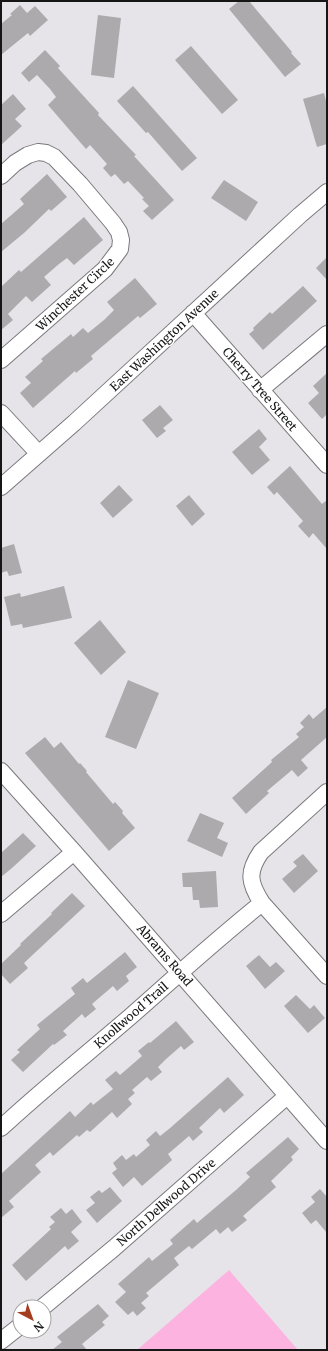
<svg xmlns="http://www.w3.org/2000/svg" width="328" height="1351" viewBox="0 0 328 1351" font-family="Merriweather,serif">
  <style>
    .green { fill: #fcb3e0 }
    .building { fill: #adaaae }
    .lines { fill: none; stroke-linecap: round; stroke-linejoin: round }
    .minor-casing { stroke: #7a787d; stroke-width: 18 }
    .minor { stroke: #fff; stroke-width: 16 }
    .labels { text-anchor: middle; dominant-baseline: central; stroke-width: 3; stroke-linejoin: round; paint-order: stroke }
    .street-label { font-size: 12px; fill: #161617; stroke: #fff }
  </style>
  <rect width="100%" height="100%" fill="#e6e4e9"/>
  <path class="green" d="M229 1270 298 1350H137Z"/>
  <path class="building" d="M239 1H249L292 52 291 53 301 64 285 77 229 9Z
    M20 5 27 13 35 6 48 20 30 36 28 33 1 55V24L12 15 10 14Z
    M98 15 121 18 114 78 91 75Z
    M191 46 238 100 222 114 175 60Z
    M45 50 60 66 58 68 99 113 98 115 136 155 134 156 174 200 152 220 143 211 149 206 142 199 144 198 128 181 124 184 115 174 111 177 103 168 107 164 90 145 86 149 48 105 56 97 50 89 37 75 29 82 21 73Z
    M133 86 197 158 182 171 148 132 146 133 117 101Z
    M324 93 327 105V144L317 147 303 99Z
    M13 94 26 109 15 119 22 126 1 145V105Z
    M47 174 67 197 51 211 49 209 24 233 1 252V224L24 204 20 199Z
    M224 180 258 202 246 221 211 198Z
    M84 217 103 240 74 265 67 258 59 264 44 277 51 285 32 302 26 296 8 314 13 320 1 330V287L19 270 21 272Z
    M327 257V280L316 268Z
    M135 278 157 304 140 318 138 316 91 356 93 359 76 373 75 371 33 408 20 393 31 383 25 377 43 361 41 359 71 334 73 337 83 328 88 333 104 320 114 310 107 302Z
    M303 286 317 301 263 350 249 334 254 330 253 328 270 312 272 314Z
    M327 373V414L322 419 308 403 319 393 313 386Z
    M160 405 173 420 163 428 166 431 157 438 142 420Z
    M259 429 267 439 259 447 270 460 252 475 232 452Z
    M290 466 322 504 327 500V549L313 533 309 538 298 526 303 521 277 492 274 495 267 487Z
    M119 485 133 500 113 518 100 503Z
    M189 495 205 514 192 526 176 506Z
    M14 544 22 573 9 576 7 571 1 573V548Z
    M64 586 72 618 23 628 22 624 11 626 4 597 20 593 21 597Z
    M100 620 126 652 101 675 74 643Z
    M128 680 159 693 136 749 105 737Z
    M327 707V737L301 760 308 768 298 777 292 770 267 791 269 793 246 814 232 798 272 762 271 760 299 737 296 734 304 727 300 723 309 714 313 719Z
    M45 737 54 748 61 742 79 764 80 763 87 771 86 772 113 804 115 802 123 811 122 813 135 828 109 851 25 753Z
    M200 813 224 823 217 838 228 843 222 857 187 841Z
    M23 833 36 846 12 868 1 877V853Z
    M303 854 318 871 294 893 282 879 297 866 293 862Z
    M216 871 218 907 200 908 199 900H193L192 887H183L182 873Z
    M72 893 85 906 24 963 28 968 10 984 1 974V964L21 945 20 944 52 914 51 913Z
    M125 952 137 967 126 976 129 981 117 991 113 986 92 1004 96 1009 85 1018 82 1014 63 1031 67 1035 54 1045 53 1044 23 1072 11 1060 20 1052 17 1050 40 1029 37 1025 75 994 71 988 83 978 87 983Z
    M259 955 270 967 276 962 285 971 265 989 246 966Z
    M296 995 310 1009 314 1005 325 1018 308 1033 284 1006Z
    M176 1021 194 1042 184 1050 181 1046 165 1060 158 1067 162 1072 151 1081 147 1077 132 1090 135 1093 128 1099 132 1104 117 1118 112 1112 90 1132 87 1130 79 1137 77 1135 53 1156 50 1152 35 1165 41 1172 9 1201 14 1207 1 1218V1174L70 1111 75 1117 91 1102 93 1105 113 1089 105 1080 116 1071 120 1075 142 1056 138 1051 149 1042 150 1043Z
    M228 1077 244 1095 224 1113 220 1108 199 1128 203 1132 193 1141 189 1136 168 1154 172 1160 142 1186 134 1177 123 1187 112 1173 117 1169 113 1163 122 1155 126 1160 134 1154 136 1157 150 1145 146 1140 156 1131 160 1136 169 1129Z
    M288 1137 299 1149 291 1157 293 1160 271 1181 276 1187 243 1216 247 1220 232 1232 228 1227 220 1234 216 1229 192 1249 189 1246 174 1258 179 1265 146 1293 149 1296 141 1303 146 1308 137 1316 133 1311 128 1315 115 1302 126 1292 118 1284 149 1257 152 1261 173 1244 170 1240 194 1219 197 1223 236 1190 250 1177 246 1173Z
    M110 1187 122 1201 97 1223 86 1210 95 1203 90 1197 99 1190 102 1193Z
    M320 1189 327 1197V1233L316 1220 311 1224 302 1213 315 1202 311 1197Z
    M61 1208 66 1214 72 1209 82 1222 71 1232 79 1241 68 1250 65 1246 26 1281 12 1265 51 1229 49 1227 55 1222 50 1217Z
    M98 1304 109 1316 102 1322 105 1325 82 1344 87 1350H52L62 1342 57 1337Z"/>
  <g class="lines">
    <g class="minor-casing">
      <path id="minor" d="M1 176 15 163 28 155 38 152 46 153 54 157 80 184 113 223 119 232 121 240 120 249 105 269 1 360
        M193 313 327 465
        M260 390 327 334
        M1 413 39 454
        M1 487 74 423 300 215 327 192
        M1 771 74 852 327 1141
        M327 792 261 852C247 872 249 883 262 903L327 976
        M1 914 74 852
        M1 1128C43 1089 87 1054 131 1016 174 978 217 939 262 903
        M43 1307 114 1248 287 1096
        M1 1341 20 1326"/>
    </g>
    <use href="#minor" class="minor"/>
  </g>
  <g class="labels">
    <g class="street-label">
      <text transform="translate(75 294) rotate(-43)">Winchester Circle</text>
      <text transform="translate(164 340) rotate(-43)">East Washington Avenue</text>
      <text transform="translate(260 389) rotate(49)">Cherry Tree Street</text>
      <text transform="translate(165 955) rotate(49)">Abrams Road</text>
      <text transform="translate(131 1015) rotate(-41)">Knollwood Trail</text>
      <text transform="translate(166 1202) rotate(-41)">North Dellwood Drive</text>
    </g>
  </g>
  <rect width="328" height="1351" fill="none" stroke="#161617" stroke-width="4"/>
  <g transform="translate(32 1319) rotate(139)"><circle r="19" fill="#ffffff" stroke="#a2a2a2"/>
  <path d="M0-3L7 15L0 10L-7 15Z" fill="#a43c1e"/>
  <text y="-6" font-size="11" font-weight="bold" text-anchor="middle" fill="#161617">N</text>
  </g>
</svg>
